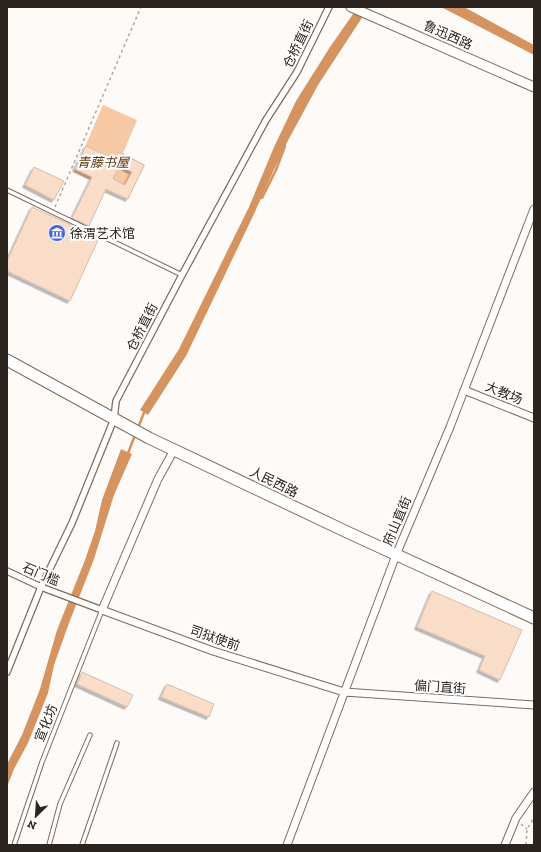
<svg xmlns="http://www.w3.org/2000/svg" width="541" height="852" viewBox="0 0 541 852" font-family="'Zilla Slab','Noto Sans SC',serif">
  <style>
    .green { fill: #f7c8a4 }
    .water { fill: #d5945f }
    .lines { fill: none; stroke-linecap: round; stroke-linejoin: round }
    .stream { stroke: #d5945f; stroke-width: 2.5 }
    .building { fill: #f9ddc8; stroke: #d3beaf; fill-rule: evenodd; filter: url(#shadow) }
    .service-casing { stroke: #7e6b5e; stroke-width: 5.5 }
    .pedestrian-casing { stroke: #7e6b5e; stroke-width: 8 }
    .minor-casing { stroke: #7e6b5e; stroke-width: 9 }
    .tertiary-casing { stroke: #7e6b5e; stroke-width: 11 }
    .secondary-casing { stroke: #7e6b5e; stroke-width: 13 }
    .path { stroke: #afa9a5; stroke-width: 1.5; stroke-dasharray: 3 3; stroke-linecap: butt }
    .service { stroke: #fff; stroke-width: 3.5 }
    .pedestrian { stroke: #fff; stroke-width: 5.5 }
    .minor { stroke: #fff; stroke-width: 7 }
    .tertiary { stroke: #fff; stroke-width: 9 }
    .secondary { stroke: #fff; stroke-width: 11 }
    .labels { text-anchor: middle; dominant-baseline: central; stroke-width: 4; stroke-linejoin: round; paint-order: stroke }
    .street-label { font-size: 13px; fill: #2c241e; stroke: #fff }
    .park-label { font-size: 13px; font-style: italic; fill: #633810; stroke: #fff }
    .poi-label { font-size: 13px; fill: #2c241e; stroke: #fff; text-anchor: start }
  </style>
  <defs>
    <filter id="shadow"><feDropShadow dx="-2.5" dy="2.5" stdDeviation="0" flood-color="#0004"/></filter>
  </defs>
  <rect width="100%" height="100%" fill="#fefaf7"/>
  <path class="green" d="M103 105 137 120 123 153 145 165 128 199 74 172Z"/>
  <path class="water" d="M358 7H369L318 85 284 148 253 216 186 356 148 415 140 410 179 349 249 207 274 147 296 101 330 47Z
    M441 7H464L534 45V55Z
    M121 449 132 454 114 495 94 559 69 623 54 665 48 693 28 743 14 769 7 787V764L22 735 40 689 57 630 85 560 95 531 102 500Z"/>
  <g class="lines">
    <path class="stream" d="M262 198 276 170 285 146
      M138 428 145 410
      M127 456 135 435"/>
  </g>
  <path class="building" d="M86 146 114 159 118 152 144 165 128 199 106 189 89 226 72 218 92 177 75 169ZM120 165 132 172 125 185 113 179Z
    M34 167 64 181 54 200 25 185Z
    M32 207 99 238 70 301 7 271V261Z
    M432 591 522 630 500 680 479 670 485 656 417 627Z
    M82 672 133 695 127 707 77 684Z
    M167 684 214 704 209 717 161 697Z"/>
  <g class="lines">
    <g class="service-casing">
      <path id="service" d="M7 190 182 275
        M14 845 42 762 102 610
        M49 845 60 804 90 735
        M82 845 117 743"/>
    </g>
    <g class="pedestrian-casing">
      <path id="pedestrian" d="M7 571 41 587 102 610
        M7 672 41 587 72 523 114 419 116 401 182 275 266 120 297 72 329 7"/>
    </g>
    <g class="minor-casing">
      <path id="minor" d="M464 390 534 418
        M174 450 158 479 102 610 213 651 344 692 534 705
        M287 845 396 555 450 427 534 209
        M505 845 516 818 534 792"/>
    </g>
    <g class="tertiary-casing">
      <path id="tertiary" d="M351 7 534 87"/>
    </g>
    <g class="secondary-casing">
      <path id="secondary" d="M7 360 149 438 347 532 534 618"/>
    </g>
    <path class="path" d="M55 207 141 7
      M521 824 527 829
      M526 845 527 829 534 818"/>
    <use href="#service" class="service"/>
    <use href="#pedestrian" class="pedestrian"/>
    <use href="#minor" class="minor"/>
    <use href="#tertiary" class="tertiary"/>
    <use href="#secondary" class="secondary"/>
  </g>
  <defs>
    <g id="museum-disc" transform="scale(0.9)"><circle r="9.5" fill="#4866d9" stroke="#fff"/><path d="M0-6L6-3V-2H-6V-3ZM-5-1h2V3h-2ZM-1-1h2V3h-2ZM3-1h2V3H3ZM-6 4H6V6H-6Z" fill="#fff"/></g>
  </defs>
  <g fill-rule="evenodd">
    <use href="#museum-disc" x="57" y="233"/>
  </g>
  <g class="labels">
    <g class="street-label">
      <text transform="translate(448 35) rotate(24)">鲁迅西路</text>
      <text transform="translate(298 44) rotate(-64)">仓桥直街</text>
      <text transform="translate(142 327) rotate(-63)">仓桥直街</text>
      <text transform="translate(504 393) rotate(22)">大教场</text>
      <text transform="translate(274 482) rotate(26)">人民西路</text>
      <text transform="translate(397 521) rotate(-67)">府山直街</text>
      <text transform="translate(41 574) rotate(23)">石门槛</text>
      <text transform="translate(215 638) rotate(19)">司狱使前</text>
      <text transform="translate(440 687) rotate(4)">偏门直街</text>
      <text transform="translate(46 723) rotate(-68)">宣化坊</text>
    </g>
    <g class="park-label">
      <text x="103" y="162">青藤书屋</text>
    </g>
    <g class="poi-label">
      <text x="70" y="233">徐渭艺术馆</text>
    </g>
  </g>
  <rect width="541" height="852" fill="none" stroke="#2c241e" stroke-width="16"/>
  <g transform="translate(36 816) rotate(205)" stroke="#ffffff" stroke-width="3" paint-order="stroke">
  <path d="M0-3L7 15L0 10L-7 15Z" fill="#2c241e"/>
  <text y="-6" font-size="11" font-weight="bold" text-anchor="middle" fill="#2c241e">N</text>
  </g>
</svg>
